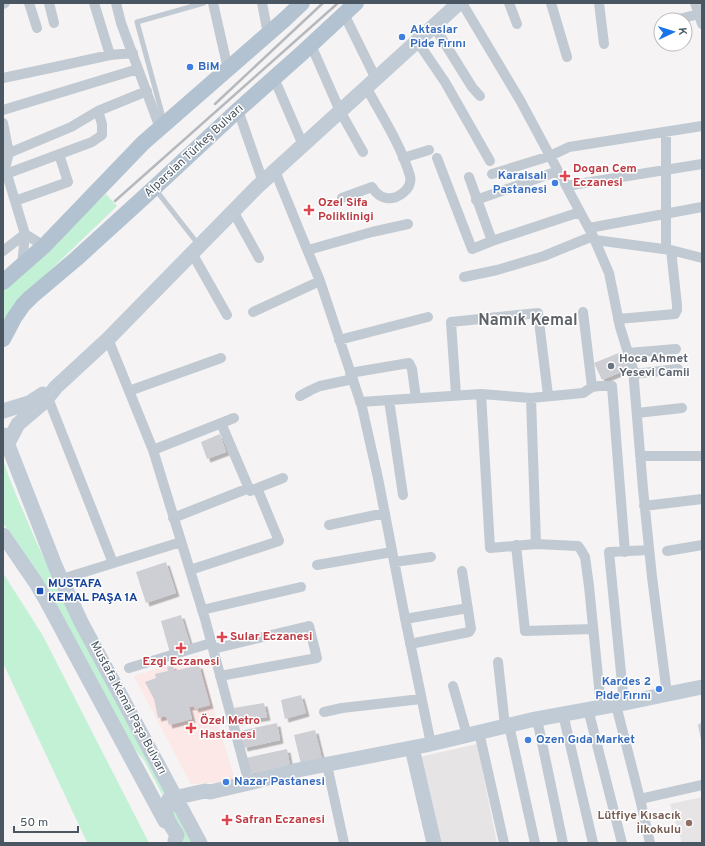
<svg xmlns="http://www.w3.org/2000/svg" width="705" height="846" viewBox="0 0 705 846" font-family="Overpass,sans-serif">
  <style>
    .education { fill: #e6e4e5 }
    .medical { fill: #fce8e6 }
    .green { fill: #c3f1d5 }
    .building { fill: #cdcfd5; filter: url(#shadow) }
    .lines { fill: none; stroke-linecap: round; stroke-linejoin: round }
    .lane { stroke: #c1cad2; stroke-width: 5 }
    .street { stroke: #c1cad2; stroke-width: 10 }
    .secondary { stroke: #c1cbd6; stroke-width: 15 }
    .primary { stroke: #b3c2d1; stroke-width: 16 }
    .rail { stroke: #b5b8bd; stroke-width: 2.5 }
    .shop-dot { fill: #3f7fe0; stroke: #fff; stroke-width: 1.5 }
    .health-dot { fill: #e0444e; stroke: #fff; stroke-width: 1.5 }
    .worship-dot { fill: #6b7280; stroke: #fff; stroke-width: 1.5 }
    .transit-dot { fill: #1a4fb4; stroke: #fff; stroke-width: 1.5 }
    .education-dot { fill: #8d6e63; stroke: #fff; stroke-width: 1.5 }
    .labels { text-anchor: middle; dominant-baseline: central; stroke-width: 3; stroke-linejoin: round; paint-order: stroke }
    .shop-label { font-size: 12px; font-weight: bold; fill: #366cbe; stroke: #fff; text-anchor: start }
    .street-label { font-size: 12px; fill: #4a5661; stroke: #fff }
    .health-label { font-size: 12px; font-weight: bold; fill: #be3a42; stroke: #fff; text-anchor: start }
    .worship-label { font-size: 12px; font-weight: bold; fill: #5b616d; stroke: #fff; text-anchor: start }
    .transit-label { font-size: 12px; font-weight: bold; fill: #164399; stroke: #fff; text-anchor: start }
    .education-label { font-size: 12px; font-weight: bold; fill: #785e54; stroke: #fff; text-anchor: end }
    .district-label { font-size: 16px; font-weight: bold; fill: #5f6368; stroke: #fff }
  </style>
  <defs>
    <filter id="shadow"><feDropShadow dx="3.5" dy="3.5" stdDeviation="0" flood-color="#0004"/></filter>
  </defs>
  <rect width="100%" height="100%" fill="#f5f3f3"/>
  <path class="education" d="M477 744 497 843H439L420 757Z
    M702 797V843H682L670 804Z"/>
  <path class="medical" d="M198 655 235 781 191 784 134 676Z"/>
  <path class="green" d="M106 194 117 206 15 304 3 321V290L40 254Z
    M3 460C12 487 24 513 35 539 74 625 121 708 166 792L162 794 144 760 131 745 32 565 3 523Z
    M3 573 43 636 149 843H88L85 838 3 663Z
    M175 809 193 843H184L168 813Z"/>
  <path class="building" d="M621 352 628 369 602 380 594 363Z
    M220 434 226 452 207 459 201 442Z
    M166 562 176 593 146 603 136 572Z
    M181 615 191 647 170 653 161 621Z
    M173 665 174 671 199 665 210 705 195 709 194 706 189 707 192 719 169 725 166 716 158 718 154 699 145 682 156 678 155 674 168 671 167 667Z
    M301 695 306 713 285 719 281 700Z
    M264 703 267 717 236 722 234 708Z
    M702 722V740H701L698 725Z
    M277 723 280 740 244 748 240 731Z
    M315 730 322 759 301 764 294 735Z
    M287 749 290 766 249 774 246 758Z"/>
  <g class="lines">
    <path class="lane" d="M164 121 137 22 204 3
      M155 189 198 244"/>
    <path class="street" d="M29 3 37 28
      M49 3 54 23
      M94 3 110 55
      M116 3 121 23 160 128
      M213 3 228 69
      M262 3 268 34
      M462 3 520 100 593 236 609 273 620 327 633 369 643 489 652 577 667 694
      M509 3 517 24
      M551 3 567 57
      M599 3 604 44
      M695 3 702 24
      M3 4 5 3
      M344 14 376 79
      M675 20 699 14
      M434 26 472 87 480 96
      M417 41 445 82 490 161
      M311 45 340 111 363 152
      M3 78 55 67 110 55 133 53
      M274 78 303 145
      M3 110 138 69
      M238 110 263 182
      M3 123 9 153 4 156
      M403 158 429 150
      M437 158 472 249 492 241 580 212
      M275 171 320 281 362 407 378 478 406 623 431 744
      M6 174 92 142 102 135V124L98 111
      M492 174 550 156 569 147 702 126
      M469 177 492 241
      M566 186 702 164
      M342 198 372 187C375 192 380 197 386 198 397 200 413 189 410 176 401 145 382 116 366 87
      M476 200 558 171
      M15 201 68 182 59 154
      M233 211 259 258
      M589 228 702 207
      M595 240 671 250 702 258
      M44 246 25 234 5 168 9 153 71 127 98 111 147 91
      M666 249V132
      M308 250 372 232 408 224
      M3 251 25 234
      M192 253 227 315
      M22 266 25 234
      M464 277 497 270 544 256 593 236
      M253 312 320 281
      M583 312 592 387
      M618 319 675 314 677 310V305L671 250
      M108 339 153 450 205 619 249 783
      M339 340 428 317
      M628 353 676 349
      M350 373 409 363 412 369 416 398
      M634 374 678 369
      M129 391 221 358
      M46 393 113 563
      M481 394 490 548 536 544 578 546 581 550 585 557 589 586 601 707
      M456 395 451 322 538 313 548 395
      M300 396 311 390 320 386 353 379
      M531 398 536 544
      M389 400 403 495
      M360 402 481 394 531 398 583 393 592 387 599 386H612L625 552
      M637 413 682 408
      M221 423 250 491 283 478
      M153 450 234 418
      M640 456H702
      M644 506 702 499
      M173 518 249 488
      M329 525 385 513
      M516 545 525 631 593 629
      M667 551 702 545
      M394 562 431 557
      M317 565 392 552
      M190 570 279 541 257 488
      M62 579 181 542
      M202 610 301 587
      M405 619 468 608
      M410 644 469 632 471 629 462 571
      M213 649 309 626 317 658 220 676
      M498 662 505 726
      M129 668 211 643
      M453 686 467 735
      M624 703 609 552 649 550
      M616 705 640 799 650 843
      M588 709 622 843
      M324 712 342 708 421 699
      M563 714 593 843
      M537 719 563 843
      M509 725 535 843
      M479 732 504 843
      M327 765 344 843
      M640 799 702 785"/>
    <path class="secondary" d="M3 411 29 403 43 394
      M4 435 56 568 81 622 200 843
      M7 445 18 424 44 402 56 387 108 339 257 187 459 3
      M3 535 36 583 46 600 165 821
      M412 748 434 843
      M175 841 177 835C169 822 162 815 169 799L205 791 210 792 249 783 298 770 426 745 531 720 624 703 702 687"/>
    <path class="primary" d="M3 282 44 246 143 143 284 20 302 3
      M3 339 14 318 23 305 31 297 76 259 154 188 238 110 301 54 356 3"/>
    <path class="rail" d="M215 104 323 3
      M115 201 338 3"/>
  </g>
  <g class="shop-dot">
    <circle cx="402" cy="37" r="4"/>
    <circle cx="190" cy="67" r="4"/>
    <circle cx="555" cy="183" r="4"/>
    <circle cx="659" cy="689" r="4"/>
    <circle cx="528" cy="740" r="4"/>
    <circle cx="226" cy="782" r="4"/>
  </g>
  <g class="health-dot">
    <path d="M563 170h4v4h4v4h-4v4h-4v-4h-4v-4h4z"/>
    <path d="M307 204h4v4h4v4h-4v4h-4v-4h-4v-4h4z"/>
    <path d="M220 631h4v4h4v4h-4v4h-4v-4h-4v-4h4z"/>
    <path d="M179 642h4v4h4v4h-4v4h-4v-4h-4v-4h4z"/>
    <path d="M189 722h4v4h4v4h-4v4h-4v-4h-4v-4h4z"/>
    <path d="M225 814h4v4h4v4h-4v4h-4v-4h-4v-4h4z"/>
  </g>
  <circle class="worship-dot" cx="611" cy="366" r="4"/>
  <rect class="transit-dot" x="36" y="587" width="8" height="8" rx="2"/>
  <circle class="education-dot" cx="689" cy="823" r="4"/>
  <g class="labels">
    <g class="shop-label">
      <text x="410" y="30">Aktaslar<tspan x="410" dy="14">Pide Fırını</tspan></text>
      <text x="198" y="67">BiM</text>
      <text x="547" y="176" text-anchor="end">Karaisalı<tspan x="547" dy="14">Pastanesi</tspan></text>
      <text x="651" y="682" text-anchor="end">Kardes 2<tspan x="651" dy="14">Pide Fırını</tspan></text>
      <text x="536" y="740">Ozen Gıda Market</text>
      <text x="234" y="782">Nazar Pastanesi</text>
    </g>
    <g class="street-label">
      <text transform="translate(194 151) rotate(-43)">Alparslan Türkeş Bulvarı</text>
      <text transform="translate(128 708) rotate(62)">Mustafa Kemal Paşa Bulvarı</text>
    </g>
    <g class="health-label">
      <text x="573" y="169">Dogan Cem<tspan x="573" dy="14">Eczanesi</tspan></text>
      <text x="318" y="203">Ozel Sifa<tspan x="318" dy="14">Poliklinigi</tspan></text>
      <text x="230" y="637">Sular Eczanesi</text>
      <text x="181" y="662" text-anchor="middle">Ezgi Eczanesi</text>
      <text x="200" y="721">Özel Metro<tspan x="200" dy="14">Hastanesi</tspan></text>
      <text x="235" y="820">Safran Eczanesi</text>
    </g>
    <g class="worship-label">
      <text x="619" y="359">Hoca Ahmet<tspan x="619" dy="14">Yesevi Camii</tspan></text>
    </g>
    <g class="transit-label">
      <text x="48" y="584">MUSTAFA<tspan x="48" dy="14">KEMAL PAŞA 1A</tspan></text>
    </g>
    <g class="education-label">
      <text x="681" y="816">Lütfiye Kısacık<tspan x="681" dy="14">İlkokulu</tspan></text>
    </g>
    <g class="district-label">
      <text x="528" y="321">Namık Kemal</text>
    </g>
  </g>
  <rect width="705" height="846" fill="none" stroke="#4a5661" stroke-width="8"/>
  <g transform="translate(673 32) rotate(86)"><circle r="19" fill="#ffffff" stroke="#b7bbc0"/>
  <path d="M0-3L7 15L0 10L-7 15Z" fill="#1a73e8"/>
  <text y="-6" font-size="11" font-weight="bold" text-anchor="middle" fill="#4a5661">K</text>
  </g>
  <path d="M14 826v6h64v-6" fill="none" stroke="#4a5661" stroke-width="2"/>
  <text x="20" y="826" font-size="12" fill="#4a5661" stroke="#ffffff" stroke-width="3" paint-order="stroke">50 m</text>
</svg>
